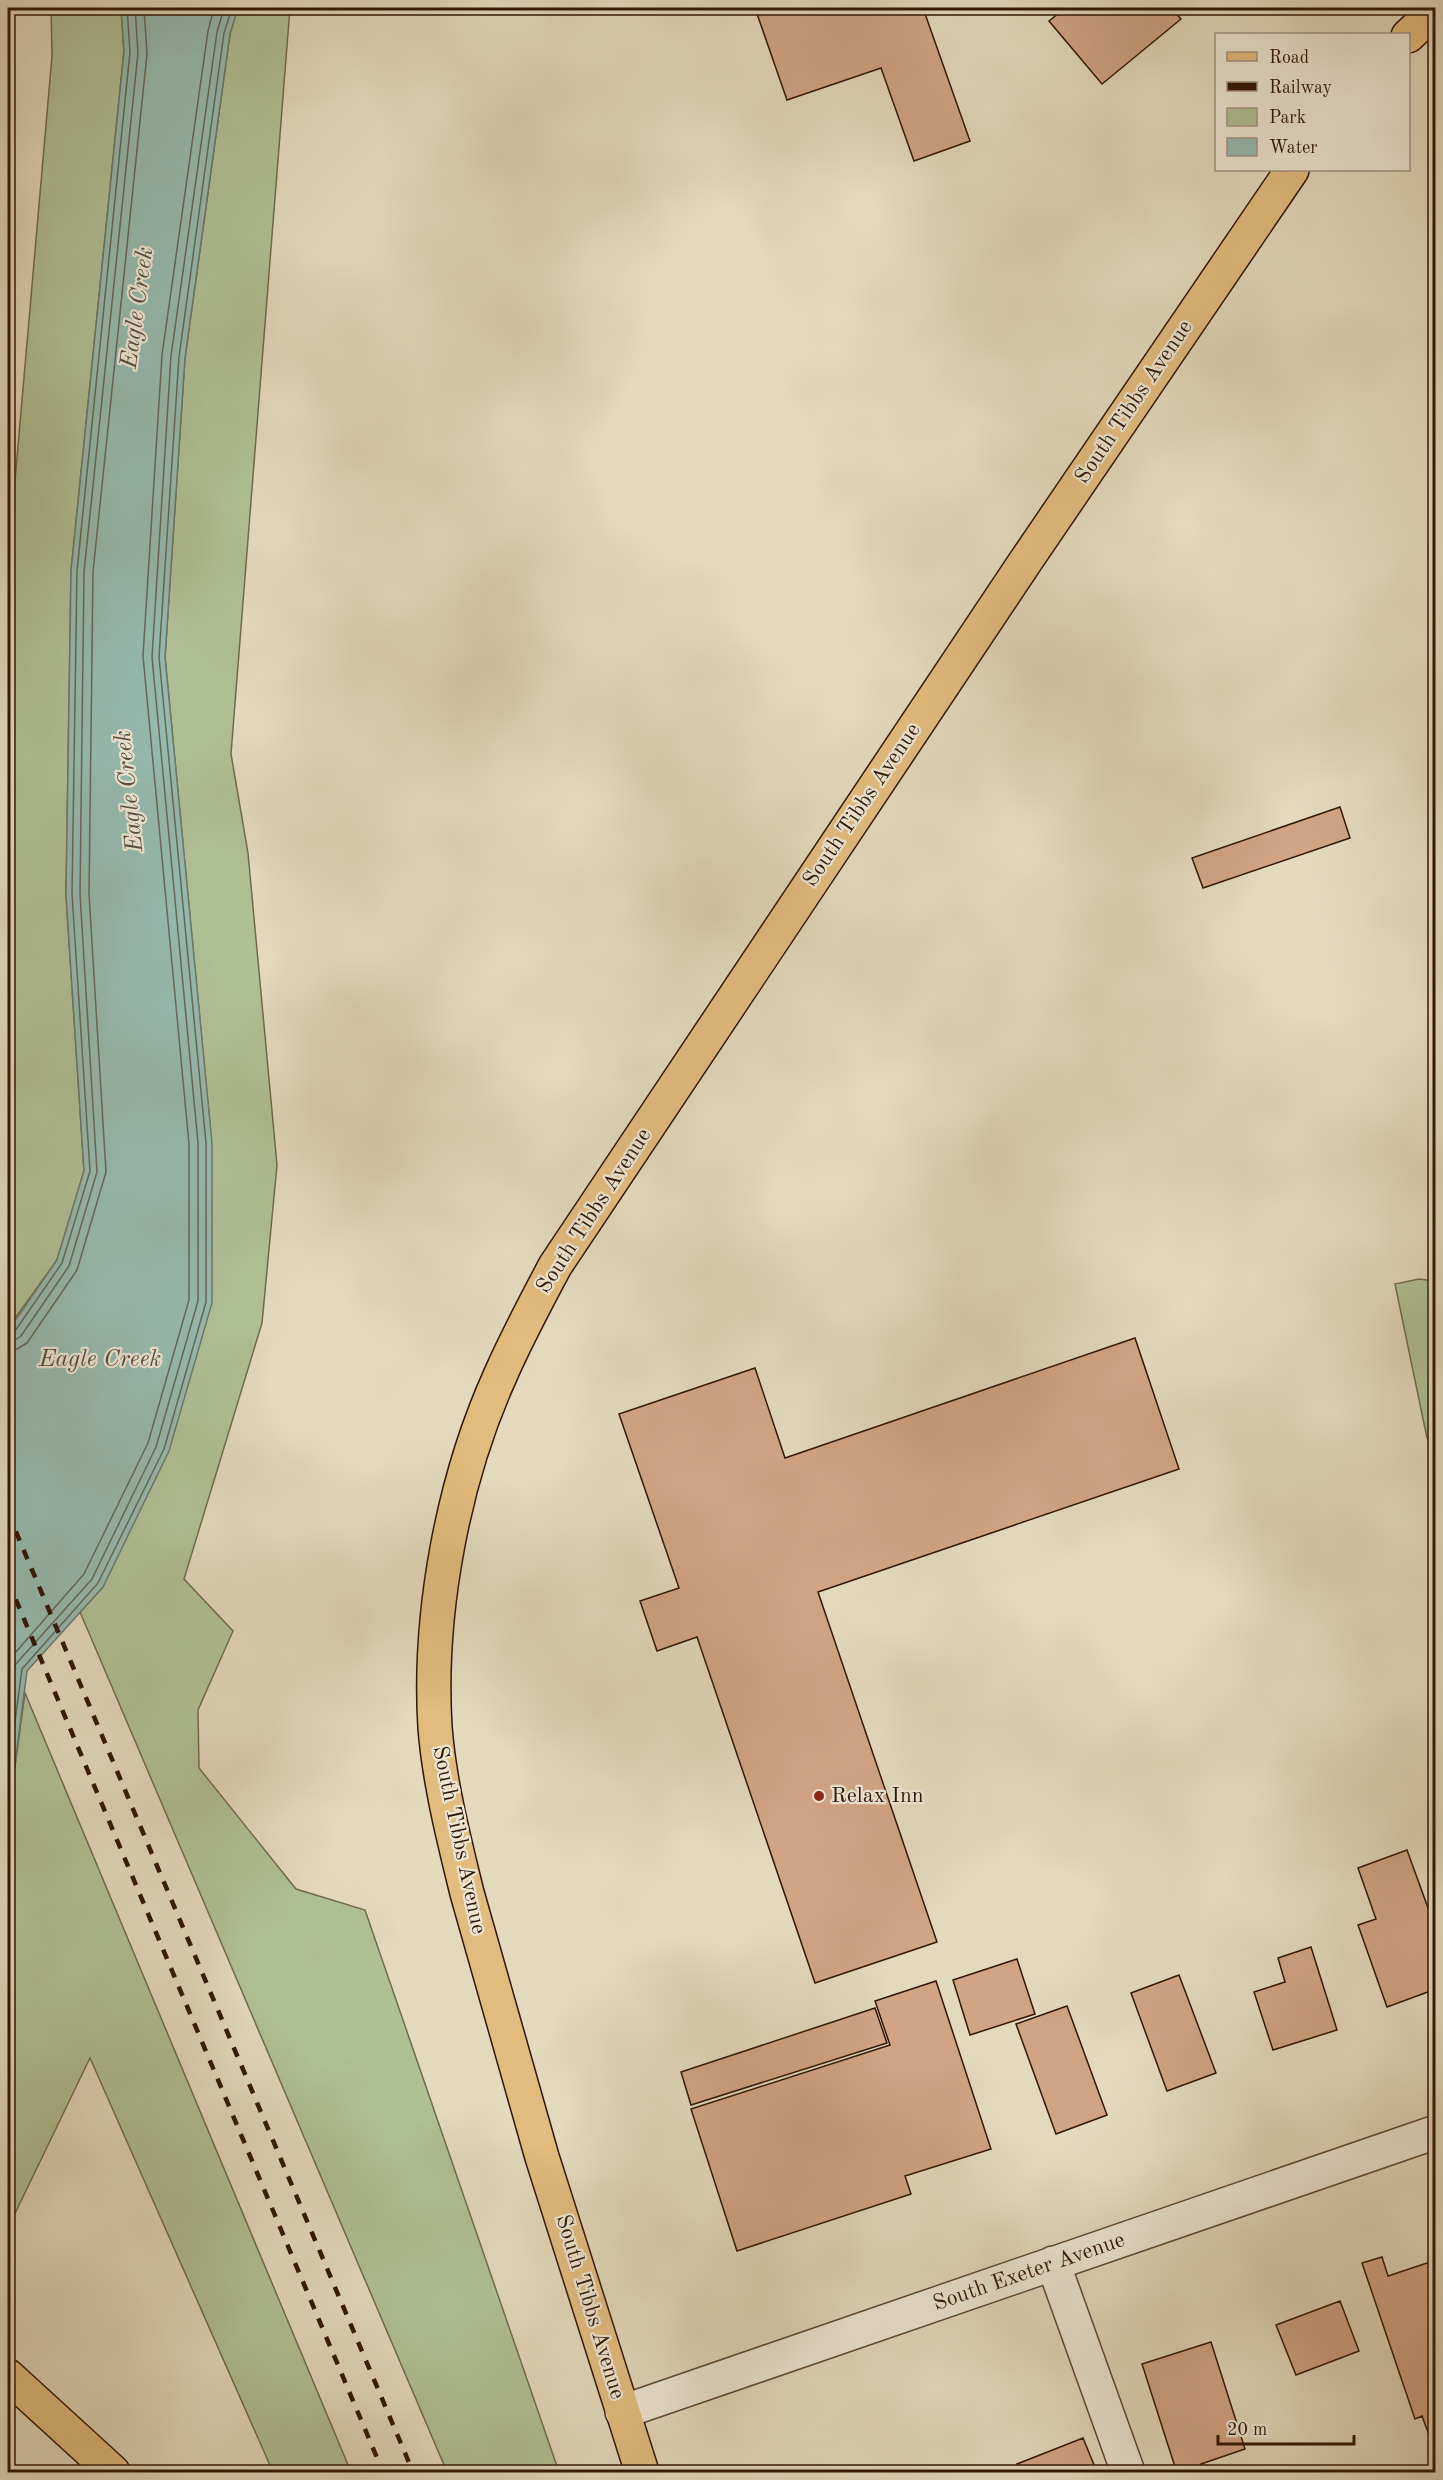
<svg xmlns="http://www.w3.org/2000/svg" width="1443" height="2480" viewBox="0 0 1443 2480" font-family="'Old Standard TT',serif">
  <style>
    .green { fill: #afc095; stroke: #706b4e; stroke-width: 1.5 }
    .water { fill: #95baaf; stroke: #6d786b; stroke-width: 1.5 }
    .lines { fill: none; stroke-linecap: round; stroke-linejoin: round }
    .shore { stroke: #63685a; stroke-width: 1.5 }
    .building { fill: #d1a485; stroke: #311606; stroke-width: 1.5 }
    .minor-casing { stroke: #5e4734; stroke-width: 36 }
    .major-casing { stroke: #311606; stroke-width: 36 }
    .minor { stroke: #ede6d4; stroke-width: 33 }
    .major { stroke: #e2bc7e; stroke-width: 33 }
    .rail { stroke: #311606; stroke-width: 4.5; stroke-dasharray: 10 10; stroke-linecap: butt }
    .poi-dot { fill: #8f2418; stroke: #ede6d4; stroke-width: 2 }
    .labels { text-anchor: middle; dominant-baseline: central; stroke-width: 4.5; stroke-linejoin: round; paint-order: stroke }
    .street-label { font-size: 22px; fill: #311606; stroke: #ede6d4 }
    .poi-label { font-size: 22px; fill: #311606; stroke: #ede6d4; text-anchor: start }
    .water-label { font-size: 24px; font-style: italic; fill: #544f41; stroke: #ede6d4 }
  </style>
  <rect width="100%" height="100%" fill="#e3d9bd"/>
  <filter id="stains"><feTurbulence type="fractalNoise" baseFrequency=".00333" numOctaves="4"/><feColorMatrix values="0 0 0 0 .2 0 0 0 0 .09 0 0 0 0 .02 0 0 0 .5 -.17"/></filter>
  <radialGradient id="worn" r=".72"><stop offset=".6" stop-color="#630" stop-opacity="0"/><stop offset="1" stop-color="#630" stop-opacity=".3"/></radialGradient>
  <path class="green" d="M51 8H121L124 51 71 571 66 895 84 1171 57 1260 8 1328V1096L11 1095 8 1089V561L52 56Z
    M237 8H290L231 754 248 853 277 1165 262 1323 184 1579 233 1631 198 1710 199 1768 296 1889 365 1910 559 2472H447L80 1612 103 1587 210 1125 165 657 185 358 230 34Z
    M1419 1279 1435 1281V1445L1427 1438 1395 1284Z
    M25 1693 351 2472H273L90 2058 8 2228V1818Z"/>
  <path class="water" d="M121 8H238L230 34 185 358 165 657 212 1143V1303L169 1451 103 1587 27 1671 8 1818V1331L57 1260 84 1171 66 895 71 571 124 51Z"/>
  <g class="lines">
    <path class="shore" d="M8 1334 15 1331 62 1263 90 1171 72 894 77 571 130 52 127 8
      M8 1341 15 1340 21 1336 69 1266 97 1172 80 894 84 572 138 53 135 8
      M8 1350 17 1349 27 1343 77 1270 106 1172 89 894 93 572 147 54 144 8
      M8 1661 84 1574 148 1443 189 1300V1144L143 656 162 355 208 31 214 8
      M8 1718 15 1665 92 1579 156 1447 198 1301V1143L152 657 171 356 217 32 224 8
      M8 1774 22 1669 98 1583 164 1449 206 1302V1143L159 657 179 357 224 33 232 8"/>
  </g>
  <path class="building" d="M755 8H923L970 141 914 161 881 68 787 100Z
    M1065 8H1171L1181 19 1102 84 1049 21Z
    M1340 807 1350 838 1203 888 1192 858Z
    M1135 1338 1179 1469 818 1592 937 1942 815 1983 697 1637 657 1651 640 1601 679 1588 619 1414 755 1368 785 1458Z
    M1407 1850 1436 1930V1989L1387 2007 1358 1925 1376 1919 1358 1868Z
    M1311 1947 1337 2030 1273 2050 1254 1992 1285 1982 1278 1958Z
    M1017 1959 1035 2014 970 2035 953 1980Z
    M1179 1975 1216 2073 1167 2091 1131 1993Z
    M936 1981 991 2149 905 2176 911 2194 737 2251 691 2109 890 2045 875 2001Z
    M1067 2006 1107 2115 1056 2134 1016 2024Z
    M875 2008 887 2043 691 2105 681 2072Z
    M1382 2257 1388 2276 1436 2260V2437L1430 2438 1422 2416 1415 2419 1362 2263Z
    M1340 2301 1359 2351 1296 2375 1276 2325Z
    M1211 2342 1245 2449 1201 2464 1204 2472H1168L1176 2470 1142 2364Z
    M1083 2438 1097 2472H1021L1017 2464Z"/>
  <g class="lines">
    <g class="minor-casing">
      <path id="minor" d="M1053 2263 1128 2472
        M622 2412 1436 2132"/>
    </g>
    <g class="major-casing">
      <path id="major" d="M1408 36 1436 10
        M8 2376 113 2472
        M642 2472 542 2157 467 1893C454 1840 439 1781 435 1727 428 1613 453 1480 500 1376 516 1339 536 1302 555 1266L1025 562 1292 170"/>
    </g>
    <use href="#minor" class="minor"/>
    <use href="#major" class="major"/>
    <path class="rail" d="M8 1513 413 2472
      M8 1581 383 2472"/>
  </g>
  <circle class="poi-dot" cx="819" cy="1796" r="6"/>
  <g class="labels">
    <g class="street-label">
      <text transform="translate(1134 402) rotate(-56)">South Tibbs Avenue</text>
      <text transform="translate(862 805) rotate(-56)">South Tibbs Avenue</text>
      <text transform="translate(594 1211) rotate(-57)">South Tibbs Avenue</text>
      <text transform="translate(459 1840) rotate(78)">South Tibbs Avenue</text>
      <text transform="translate(1029 2272) rotate(-19)">South Exeter Avenue</text>
      <text transform="translate(590 2307) rotate(73)">South Tibbs Avenue</text>
    </g>
    <g class="poi-label">
      <text x="831" y="1796">Relax Inn</text>
    </g>
    <g class="water-label">
      <text transform="translate(138 308) rotate(-82)">Eagle Creek</text>
      <text transform="translate(130 791) rotate(-96)">Eagle Creek</text>
      <text x="100" y="1360">Eagle Creek</text>
    </g>
  </g>
  <rect width="1443" height="2480" fill="none" stroke="#e3d9bd" stroke-width="30"/>
  <rect x="9" y="9" width="1425" height="2462" fill="none" stroke="#311606" stroke-width="3"/>
  <rect x="15" y="15" width="1413" height="2450" fill="none" stroke="#311606" stroke-width="1.5"/>
  <rect x="1215" y="33" width="195" height="138" fill="#ede6d4" stroke="#a29382" stroke-width="1.5"/>
  <rect x="1227" y="52" width="30" height="9" fill="#e2bc7e" stroke="#a29382" stroke-width="1.5"/>
  <text x="1269" y="63" font-size="18" fill="#311606">Road</text>
  <rect x="1227" y="82" width="30" height="9" fill="#311606" stroke="#a29382" stroke-width="1.5"/>
  <text x="1269" y="93" font-size="18" fill="#311606">Railway</text>
  <rect x="1227" y="108" width="30" height="18" fill="#afc095" stroke="#a29382" stroke-width="1.5"/>
  <text x="1269" y="123" font-size="18" fill="#311606">Park</text>
  <rect x="1227" y="138" width="30" height="18" fill="#95baaf" stroke="#a29382" stroke-width="1.5"/>
  <text x="1269" y="153" font-size="18" fill="#311606">Water</text>
  <path d="M1218 2435v9h136v-9" fill="none" stroke="#311606" stroke-width="3"/>
  <text x="1227" y="2435" font-size="18" fill="#311606" stroke="#ede6d4" stroke-width="4.5" paint-order="stroke">20 m</text>
  <rect width="100%" height="100%" filter="url(#stains)"/>
  <rect width="100%" height="100%" fill="url(#worn)"/>
</svg>
